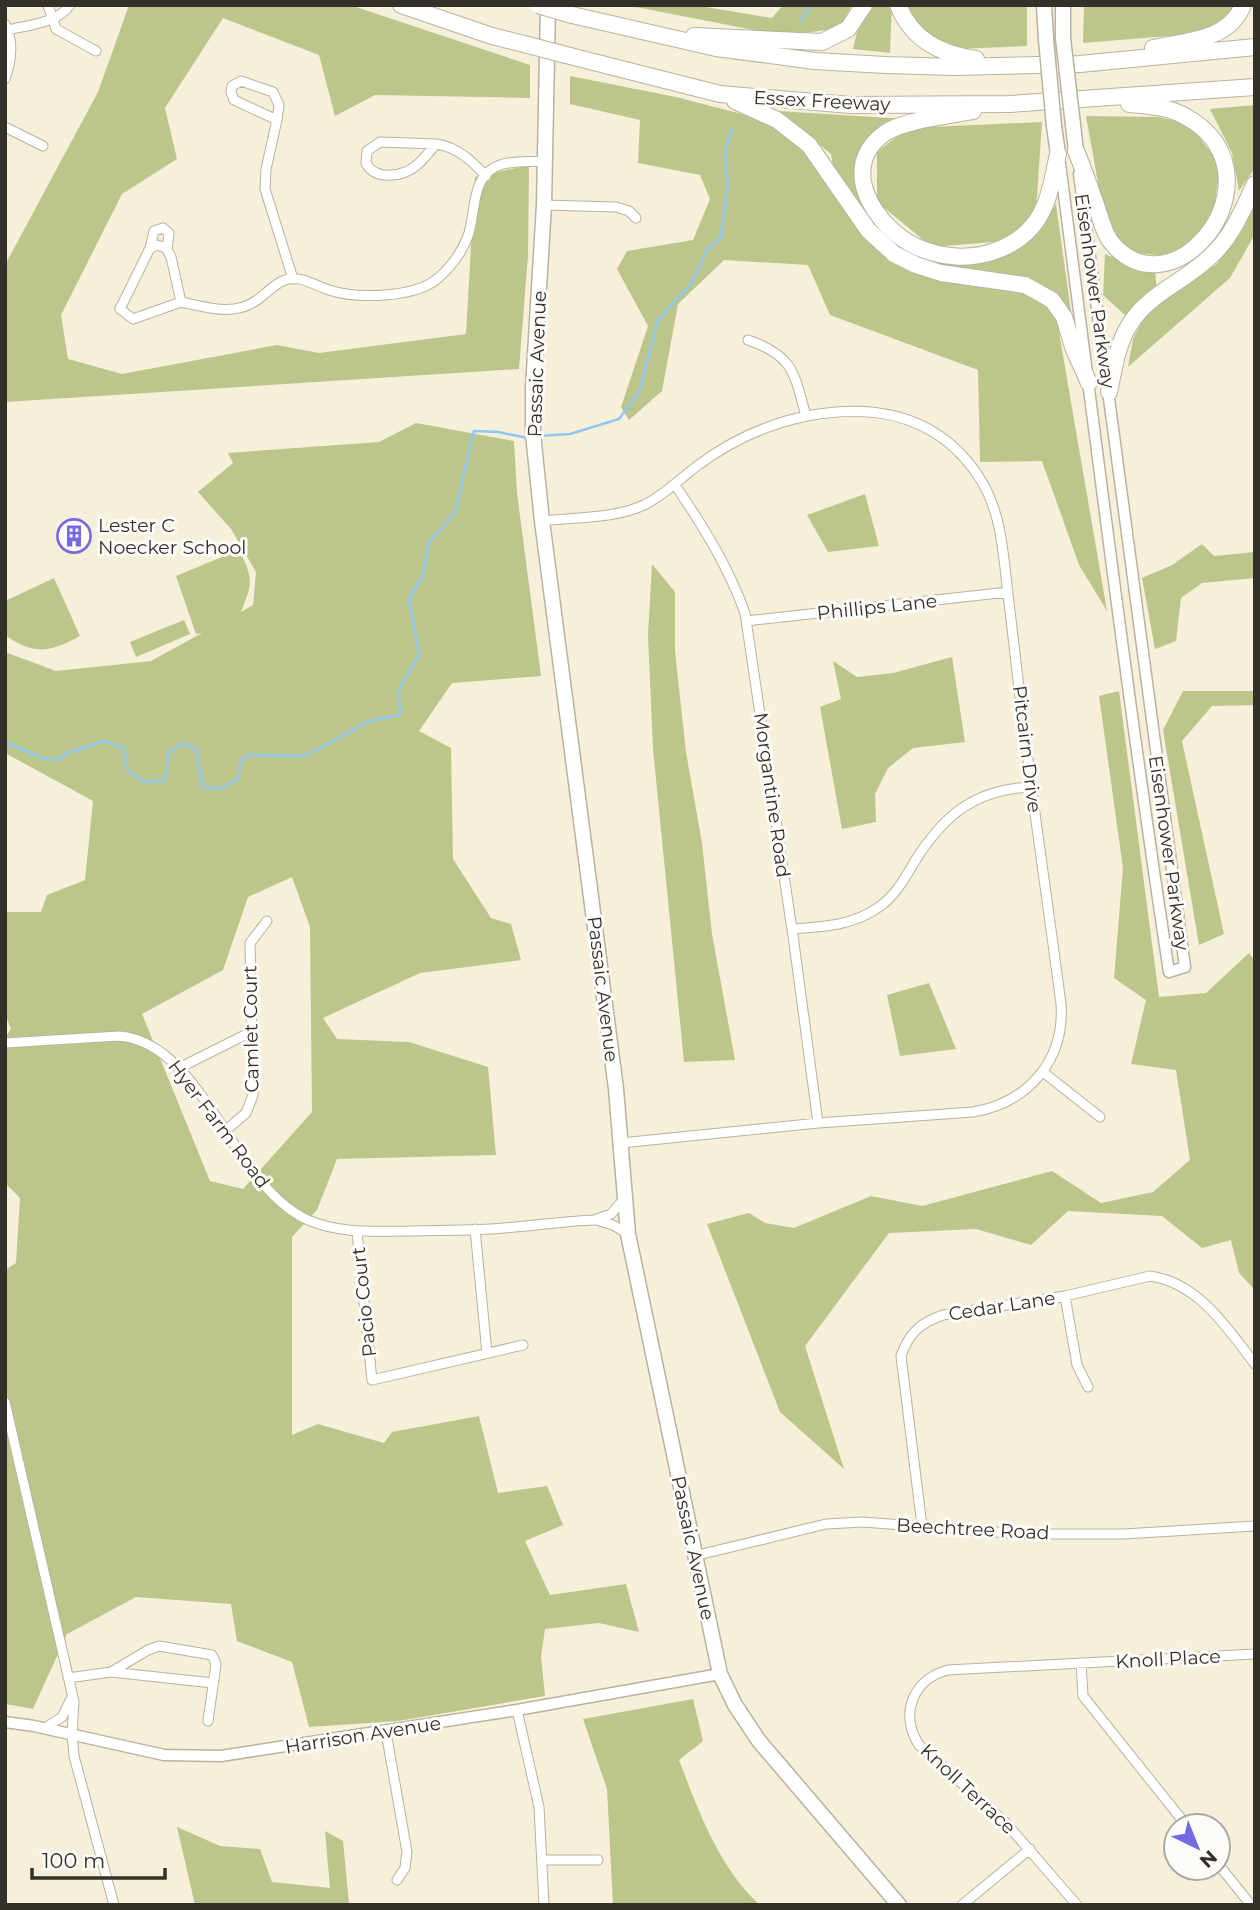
<svg xmlns="http://www.w3.org/2000/svg" width="1260" height="1910" viewBox="0 0 1260 1910" font-family="Montserrat,sans-serif">
  <style>
    .green { fill: #bdc68a; fill-rule: evenodd }
    .lines { fill: none; stroke-linecap: round; stroke-linejoin: round }
    .stream { stroke: #8fc7f4; stroke-width: 2.5 }
    .minor-casing { stroke: #b9b29e; stroke-width: 11 }
    .tertiary-casing { stroke: #b9b29e; stroke-width: 13 }
    .primary-casing { stroke: #b9b29e; stroke-width: 17 }
    .motorway-casing { stroke: #b9b29e; stroke-width: 18 }
    .minor { stroke: #fff; stroke-width: 9 }
    .tertiary { stroke: #fff; stroke-width: 10 }
    .primary { stroke: #fff; stroke-width: 14 }
    .motorway { stroke: #fff; stroke-width: 16 }
    .primary-bridge-casing { stroke: #b9b29e; stroke-width: 17; stroke-linecap: butt }
    .motorway-bridge-casing { stroke: #b9b29e; stroke-width: 18; stroke-linecap: butt }
    .primary-bridge { stroke: #fff; stroke-width: 14 }
    .motorway-bridge { stroke: #fff; stroke-width: 16 }
    .labels { text-anchor: middle; dominant-baseline: central; stroke-width: 6; stroke-linejoin: round; paint-order: stroke }
    .street-label { font-size: 19px; fill: #323028; stroke: #fefcf8 }
    .poi-label { font-size: 19px; fill: #323028; stroke: #fefcf8; text-anchor: start }
  </style>
  <rect width="100%" height="100%" fill="#f6efda"/>
  <path class="green" d="M129 5H350L530 65V98L375 95 335 116 319 55 223 18 165 108 177 159 122 194 61 315 68 359 122 374 277 345 319 353 466 334 475 177 529 165 528 255 519 369 5 402V265L98 92Z
    M626 5H694L772 18 783 5H852L840 28 784 36Z
    M871 5H892L890 53 853 49 857 32Z
    M906 5H1027V46L956 49 922 34Z
    M1084 5H1236V7L1205 33 1083 43Z
    M570 76 676 97 765 120 811 154 885 254 1025 291 1056 315 1107 611 1079 565 1042 461 980 462 978 370 830 315 808 265 724 260 678 304 662 391 629 420 621 407 648 326 617 269 627 251 693 240 710 199 700 175 638 163 640 120 570 104Z
    M1255 105V168L1239 191 1232 153 1210 109Z
    M778 111 905 119 884 129 858 184 861 211 833 166 831 154Z
    M1086 116 1158 117 1189 124 1220 164 1213 219 1172 256 1130 253 1106 227Z
    M1042 122 1036 212 1006 241 932 247 877 202V152L908 128Z
    M1056 204 1071 312 1049 290 994 273 940 264 984 261 1040 229Z
    M1255 204V234L1230 278 1128 367 1133 339 1148 310 1217 264Z
    M1105 254 1129 264 1155 270 1157 292 1140 300 1127 317 1103 295Z
    M416 423 514 441 517 493 541 676 452 683 419 731 451 748 453 859 491 918 511 924 521 960 420 973 323 1018 337 1039 409 1042 488 1067 496 1155 337 1159 317 1210 292 1237V1435L318 1424 384 1443 392 1432 479 1416 498 1493 547 1486 563 1525 525 1541 550 1595 626 1584 639 1632 599 1623 545 1629 541 1657 545 1696 398 1721 309 1727 292 1662 237 1641 231 1604 136 1597 67 1634 33 1709 5 1704V1270L16 1263 20 1198 5 1183V1038L11 1029 5 1014V912H41L47 895 85 880 93 801 5 753V652L56 671 151 661 202 633 196 634 176 576 239 550C254 579 252 584 241 612L253 605 256 572 231 529 198 492 233 463 228 453 379 442ZM292 877 310 927 312 1112 243 1189 210 1181 142 1014 223 970 248 897Z
    M865 494 879 546 828 552 807 515Z
    M1202 544 1214 556 1255 552V578L1202 583 1181 598 1176 641 1155 649 1142 578 1172 565Z
    M652 564 675 592V651L686 752 702 843 712 934 735 1060 684 1062 653 749 648 635Z
    M54 578 80 636C51 652 34 656 5 635V601Z
    M184 620 190 634 136 657 130 642Z
    M952 657 965 742 913 748 888 768 875 794 876 822 842 829 820 707 841 699 833 661 857 677 893 673Z
    M1119 691 1159 997 1206 993 1249 953 1255 961V1290L1239 1273 1231 1240 1202 1248 1162 1216 1068 1211 1031 1245 976 1229 889 1233 805 1346 844 1469 780 1412 707 1224 749 1213 765 1223 794 1228 871 1196 922 1206 1052 1171 1101 1203 1153 1192 1190 1160 1176 1070 1131 1064 1146 1000 1114 978 1123 868 1099 696Z
    M1183 691H1255V705L1212 706 1182 741 1224 934 1199 945 1163 730Z
    M929 983 956 1049 900 1056 887 995Z
    M693 1699 703 1741 679 1760C698 1810 719 1868 760 1905H613L607 1789 583 1719Z
    M177 1827 220 1846 260 1849 272 1882 330 1888 325 1831 343 1841 349 1904 195 1905Z"/>
  <g class="lines">
    <path class="stream" d="M801 21 811 5
      M538 436 570 434 619 419 639 392 658 320 692 283 706 251 721 237 728 185 725 152 732 129
      M5 742 42 758 58 760 67 753 104 741 123 748 128 771 144 782 165 780 169 752 183 743 196 749 203 788H223L239 778 240 762 248 755 305 756 369 721 400 715 399 689 419 654 409 599 423 576 429 543 455 512 474 431 498 432 528 438"/>
    <g class="minor-casing">
      <path id="minor" d="M48 5 56 29 96 51
        M5 24C14 41 11 62 5 79
        M8 30C28 25 58 23 70 5
        M241 81 273 92 279 105 277 120 234 100 231 92 232 86Z
        M277 120 266 169 265 189 293 279
        M5 127 43 146
        M380 142 436 144C430 151 424 159 417 165 403 177 375 181 366 163L367 151Z
        M436 144C457 147 471 160 486 176
        M544 205 616 207 629 211 636 218
        M157 245 166 248 171 257 181 302 133 319 120 309 150 248Z
        M150 248 154 231 163 228 169 233 167 250
        M181 302C206 307 234 317 257 300 267 293 276 282 288 279 302 276 316 286 329 290 356 299 414 298 437 279 450 268 462 252 468 236 477 211 469 174 503 164 516 161 532 162 545 161
        M748 340C794 356 794 373 806 416
        M675 485C703 526 728 566 745 613L794 943 818 1123
        M542 521C575 517 616 519 646 504 665 494 680 479 697 466 729 442 767 424 807 416 876 403 938 415 979 477 1002 512 1003 554 1008 594 1012 631 1017 668 1021 705 1033 805 1048 904 1061 1004 1065 1060 1028 1103 973 1112L818 1123 621 1143
        M746 621 1008 592
        M792 929C823 927 852 926 879 907 896 895 905 878 915 861 944 815 975 789 1032 787
        M5 1043 119 1036C204 1043 232 1186 308 1220 341 1234 374 1231 408 1231 440 1230 472 1231 504 1228 534 1226 564 1221 594 1220L611 1214 624 1199
        M179 1068 251 1032
        M1043 1072 1100 1117
        M225 1131 246 1113 253 1095 250 943 267 921
        M596 1220 613 1225 628 1234
        M475 1229 487 1353
        M357 1232 372 1380 523 1345
        M1065 1296 1077 1365 1088 1387
        M5 1402 74 1702 72 1734 74 1756 114 1905
        M922 1526 901 1356C909 1333 920 1323 943 1315L1065 1296 1150 1276C1199 1283 1227 1328 1255 1364
        M694 1556 826 1524 863 1522 1021 1534H1124L1255 1526
        M1081 1663 1083 1696 1187 1826
        M111 1672 148 1650 159 1646 212 1655 216 1664 208 1721
        M68 1678 111 1672 213 1683
        M517 1710 539 1807 544 1905
        M45 1728 62 1717 72 1697
        M386 1732 407 1852 405 1868 397 1880
        M543 1860H598
        M1218 1864 1251 1905
        M962 1905 1030 1849
        M1077 1905 1005 1822 919 1745C899 1714 913 1679 948 1670L1255 1654"/>
    </g>
    <g class="tertiary-casing">
      <path id="tertiary" d="M1060 164C1095 433 1128 703 1169 972L1185 967 1079 174
        M5 1722 34 1726 164 1755 221 1756 517 1710 720 1674"/>
    </g>
    <g class="primary-casing">
      <path id="primary" d="M548 5 544 205 533 388V434L542 521 616 1089 628 1234 720 1674 735 1705 759 1741 899 1905
        M1044 5 1046 39
        M1063 5V38
        M1073 125 1076 151
        M1054 126 1058 154"/>
    </g>
    <g class="motorway-casing">
      <path id="motorway" d="M401 5 492 36 528 45
        M898 5C912 40 940 54 976 59
        M572 15 716 48 815 61 885 65 955 67 1080 64 1255 47
        M694 36 822 42 848 29 864 5
        M1153 48C1185 41 1229 41 1243 5
        M566 55 720 94 851 105 1010 104 1255 87
        M735 101 777 120 809 145 868 230 894 254 916 265 941 273 1025 285 1052 300 1064 317 1073 347 1089 383
        M973 111C949 116 904 120 885 133 836 168 876 228 917 247 942 258 970 260 995 251 1012 245 1027 235 1037 220 1050 201 1053 176 1058 154
        M1076 151C1083 168 1089 185 1095 202 1100 215 1102 230 1111 242 1165 309 1260 210 1215 142 1204 126 1185 114 1167 109 1155 106 1142 105 1129 104
        M1109 392C1114 369 1117 344 1130 324 1149 293 1188 280 1213 254 1233 235 1243 209 1255 184"/>
    </g>
    <use href="#minor" class="minor"/>
    <use href="#tertiary" class="tertiary"/>
    <use href="#primary" class="primary"/>
    <use href="#motorway" class="motorway"/>
    <g class="primary-bridge-casing">
      <path id="primary-bridge" d="M1063 38 1073 125
        M1046 39 1054 126"/>
    </g>
    <g class="motorway-bridge-casing">
      <path id="motorway-bridge" d="M538 5 572 15
        M528 45 566 55"/>
    </g>
    <use href="#primary-bridge" class="primary-bridge"/>
    <use href="#motorway-bridge" class="motorway-bridge"/>
  </g>
  <defs>
    <g id="building-ring" transform="scale(1.75)"><circle r="9.5" fill="#fefcf8" stroke="#7568e3" stroke-width="1.5"/><path d="M-4-6H4V6H1V3H-1V6H-4ZM-2.5-4.3h1.7v1.8h-1.7ZM.8-4.3h1.7v1.8H.8ZM-2.5-1h1.7V.8h-1.7ZM.8-1h1.7V.8H.8Z" fill="#7568e3"/></g>
  </defs>
  <g fill-rule="evenodd">
    <use href="#building-ring" x="74" y="536"/>
  </g>
  <g class="labels">
    <g class="street-label">
      <text transform="translate(822 101) rotate(3)">Essex Freeway</text>
      <text transform="translate(1095 291) rotate(82)">Eisenhower Parkway</text>
      <text transform="translate(537 364) rotate(-88)">Passaic Avenue</text>
      <text transform="translate(877 607) rotate(-6)">Phillips Lane</text>
      <text transform="translate(1027 749) rotate(83)">Pitcairn Drive</text>
      <text transform="translate(772 795) rotate(82)">Morgantine Road</text>
      <text transform="translate(1169 853) rotate(82)">Eisenhower Parkway</text>
      <text transform="translate(603 989) rotate(83)">Passaic Avenue</text>
      <text transform="translate(251 1029) rotate(-91)">Camlet Court</text>
      <text transform="translate(219 1124) rotate(53)">Hyer Farm Road</text>
      <text transform="translate(364 1302) rotate(-96)">Pacio Court</text>
      <text transform="translate(1002 1306) rotate(-9)">Cedar Lane</text>
      <text transform="translate(973 1529) rotate(3)">Beechtree Road</text>
      <text transform="translate(693 1548) rotate(78)">Passaic Avenue</text>
      <text transform="translate(1168 1659) rotate(-3)">Knoll Place</text>
      <text transform="translate(363 1735) rotate(-9)">Harrison Avenue</text>
      <text transform="translate(968 1789) rotate(43)">Knoll Terrace</text>
    </g>
    <g class="poi-label">
      <text x="98" y="525">Lester C<tspan x="98" dy="22">Noecker School</tspan></text>
    </g>
  </g>
  <rect width="1260" height="1910" fill="none" stroke="#323028" stroke-width="14"/>
  <g transform="translate(1197 1847) rotate(137)"><circle r="33" fill="#fefcf8" stroke="#acaaa5" stroke-width="2"/>
  <path d="M0-5L12 26L0 18L-12 26Z" fill="#7568e3"/>
  <text y="-10" font-size="19" font-weight="bold" text-anchor="middle" fill="#323028">N</text>
  </g>
  <path d="M32 1868v10h133v-10" fill="none" stroke="#323028" stroke-width="3.5"/>
  <text x="42" y="1868" font-size="21" fill="#323028" stroke="#fefcf8" stroke-width="5" paint-order="stroke">100 m</text>
</svg>
